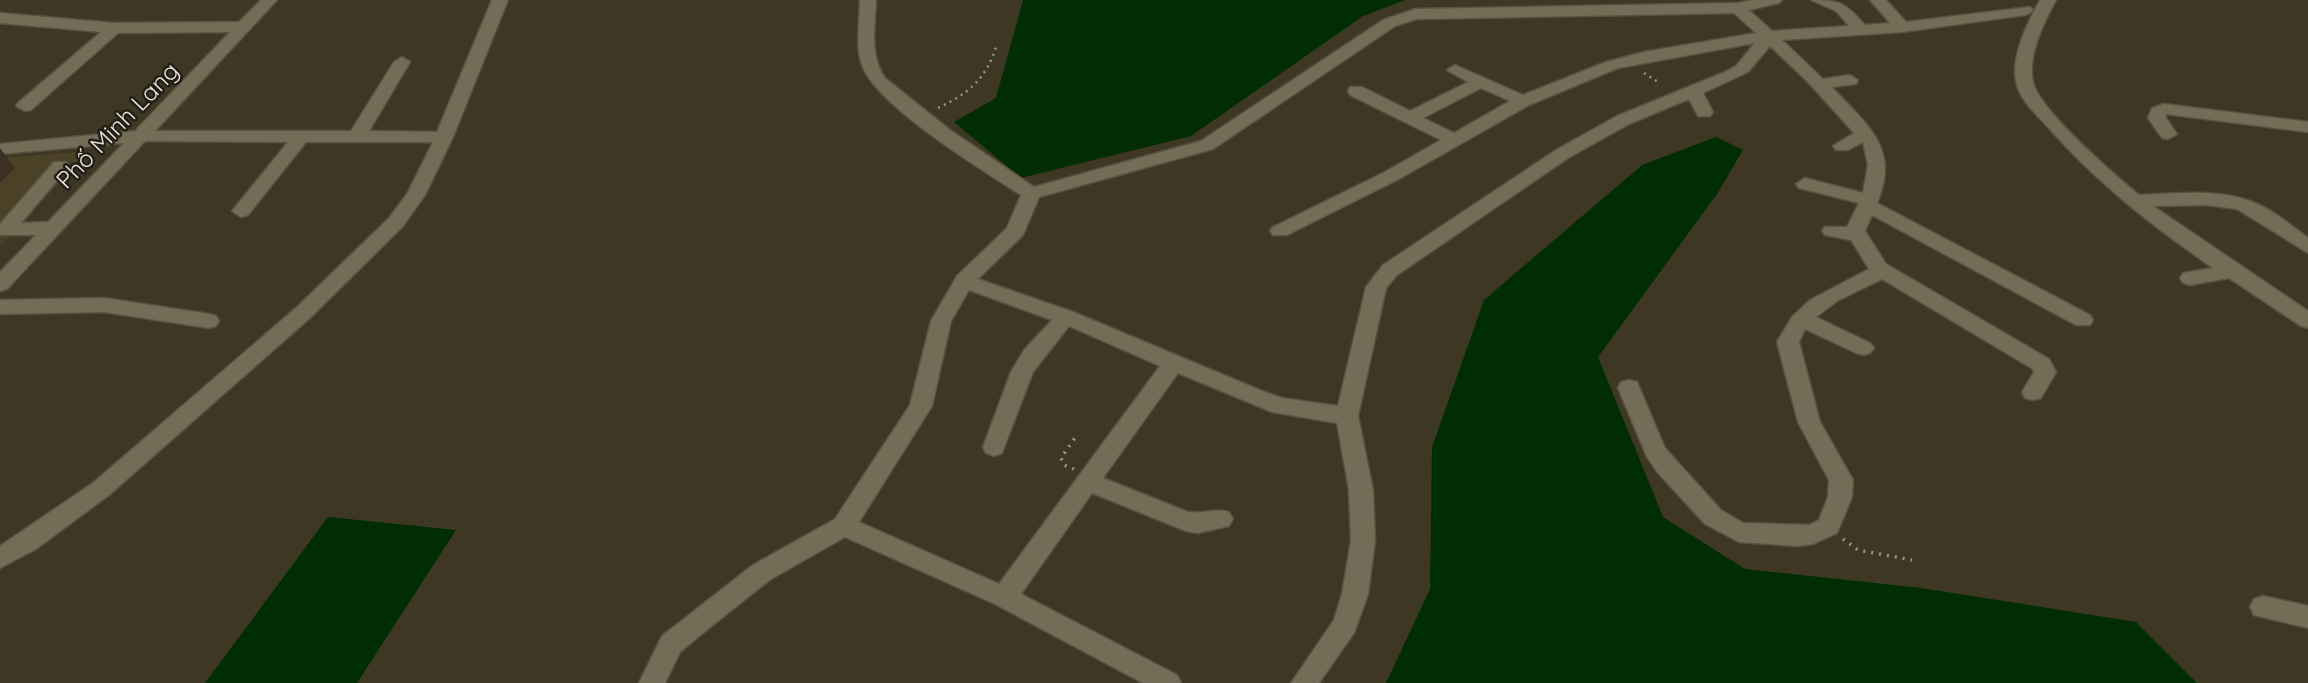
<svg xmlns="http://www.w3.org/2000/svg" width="2308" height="683" viewBox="0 0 2308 683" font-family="Quicksand,sans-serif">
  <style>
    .built { fill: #4b4126 }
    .water { fill: #002e02 }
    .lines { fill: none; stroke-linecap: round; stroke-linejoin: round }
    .minor-casing { stroke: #585241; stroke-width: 3 }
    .path-far1 { stroke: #999384; stroke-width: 2.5; stroke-dasharray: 2 4.5; stroke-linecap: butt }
    .path { stroke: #999384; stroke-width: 3.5; stroke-dasharray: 2 6; stroke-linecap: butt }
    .minor { fill: #746c56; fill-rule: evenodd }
    .shaded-wall { fill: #3c3025 }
    .labels { text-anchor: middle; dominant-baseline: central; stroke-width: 5; stroke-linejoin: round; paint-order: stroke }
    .street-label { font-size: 24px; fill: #e9e5d9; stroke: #221f16 }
  </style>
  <rect width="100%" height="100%" fill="#3e3723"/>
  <path class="built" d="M79 152 85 155 0 246V158Z"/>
  <path class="water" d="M1023 0H1405L1363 16 1191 136 1021 178 954 122 996 98Z
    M1716 137 1743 150 1717 194 1598 357 1663 517 1745 569 1921 588 2136 622 2197 683H1386L1430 589 1432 447 1484 300 1642 165Z
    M328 517 456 530 357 683H205Z"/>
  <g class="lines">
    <g class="minor-casing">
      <path id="minor" d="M261 0H277L155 131H351L394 62 402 57 410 62 369 131 437 132 492 0H508L453 137 425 195 403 226 311 317 109 495 36 549 0 568V546L93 483 297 307 389 218 407 194 433 142H306L248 215 241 217 232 211 288 142 145 141 7 289 0 291V272L36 235H0V224L54 162H66L69 166 66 170 21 223 48 222 124 143 0 154V144L135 131 230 32 118 33 31 110 25 111 16 106 19 102 101 32 0 23V13L114 23 239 22Z
        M860 0H876C875 26 869 55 885 78L950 130 1034 187 1201 141 1383 20 1415 9 1738 3 1753 0H1782L1779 3 1749 10 1772 31 1849 26 1836 11 1811 0C1841 0 1845 3 1865 25L1890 23 1870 0H1886L1906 22 2030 7 2033 10 2030 13 2025 15 1902 32 1782 40 1823 79 1850 75 1858 80 1856 84 1832 87C1866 125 1901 147 1877 203L2090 315 2093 320 2090 325H2076L1872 215 1865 231 1886 264 2049 359 2056 372 2041 398 2033 400 2025 398 2022 392 2034 372 2033 369 1882 279 1837 301 1816 317 1870 343 1874 348 1870 353 1863 355 1856 353 1805 329 1799 342 1820 422 1853 480 1852 497 1837 533 1813 544 1798 546 1739 542 1705 524 1658 473 1647 457 1618 388 1621 382 1629 380 1637 382 1665 448 1721 510 1743 523 1809 525 1819 520 1828 497 1829 480 1798 422 1777 342 1792 317 1810 300 1869 269 1851 240 1825 235 1822 231 1825 227H1847L1859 203 1799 188 1796 184 1805 178 1863 193 1868 165 1863 142 1848 150H1836L1833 146 1854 133 1807 81 1770 46 1748 72 1703 93 1713 112 1710 116H1698L1689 99 1629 124 1568 158 1397 275 1386 288 1358 416 1373 490 1375 541 1368 594 1354 633 1319 683H1291L1334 620 1342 594 1351 541 1349 490 1337 423 1272 412 1178 373 1103 478 1188 512C1203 514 1216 508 1229 512L1233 519 1229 526 1198 533 1186 531 1092 493 1021 594 1177 675 1181 683H1143L995 604 845 537 771 579 709 628 680 652 665 683H639L662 636 753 565 835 519 910 405 931 321 957 276 1007 228 1021 195C984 171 875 105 862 65 855 45 860 21 860 0ZM1734 13 1756 33 1644 52 1606 62 1523 95 1455 65 1447 70 1468 82 1410 111 1362 87H1350L1348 91 1350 95 1441 140 1385 172 1273 227 1270 231 1273 235H1287L1397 180 1529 105 1618 68 1755 43 1736 66 1725 72 1617 116 1556 150 1383 265 1366 287 1338 406 1282 398 1262 391 1073 312 978 279 1023 235 1039 197 1213 149 1395 26 1417 19ZM1481 88 1510 101 1454 133 1423 118ZM969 290 1052 320 1024 350 1011 372 983 447 986 453 994 456 1002 453 1033 372 1069 326 1160 366 999 584 859 522 932 406 951 321Z
        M2040 0H2056C2044 22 2027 56 2033 82 2039 110 2115 175 2139 195 2176 194 2217 188 2253 202 2273 210 2291 225 2308 238V253L2237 209 2206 205 2153 206 2308 311V328L2301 326 2229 278 2190 285 2183 283 2180 278 2183 273 2213 268C2152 226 2095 181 2046 125 2035 113 2019 99 2016 81 2011 55 2028 22 2040 0Z
        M2164 104 2308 122V132L2166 114V118L2177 134 2168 139 2162 138 2148 118 2152 108Z
        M104 298 209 314 216 316 219 321 216 326 209 328 104 312 0 314V300Z
        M2263 596 2308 606V628L2254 615 2250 607 2254 599Z"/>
    </g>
    <path class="path-far1" d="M1644 73 1658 82
      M938 108C968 94 986 79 996 47"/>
    <path class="path" d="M1074 469 1064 465 1061 458 1077 435
      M1843 539 1858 550 1912 560"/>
    <use href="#minor" class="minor"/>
  </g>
  <path class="shaded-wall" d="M0 148 15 168 0 183Z"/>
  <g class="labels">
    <g class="street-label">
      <text transform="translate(117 125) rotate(-46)">Phố Minh Lang</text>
    </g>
  </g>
</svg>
